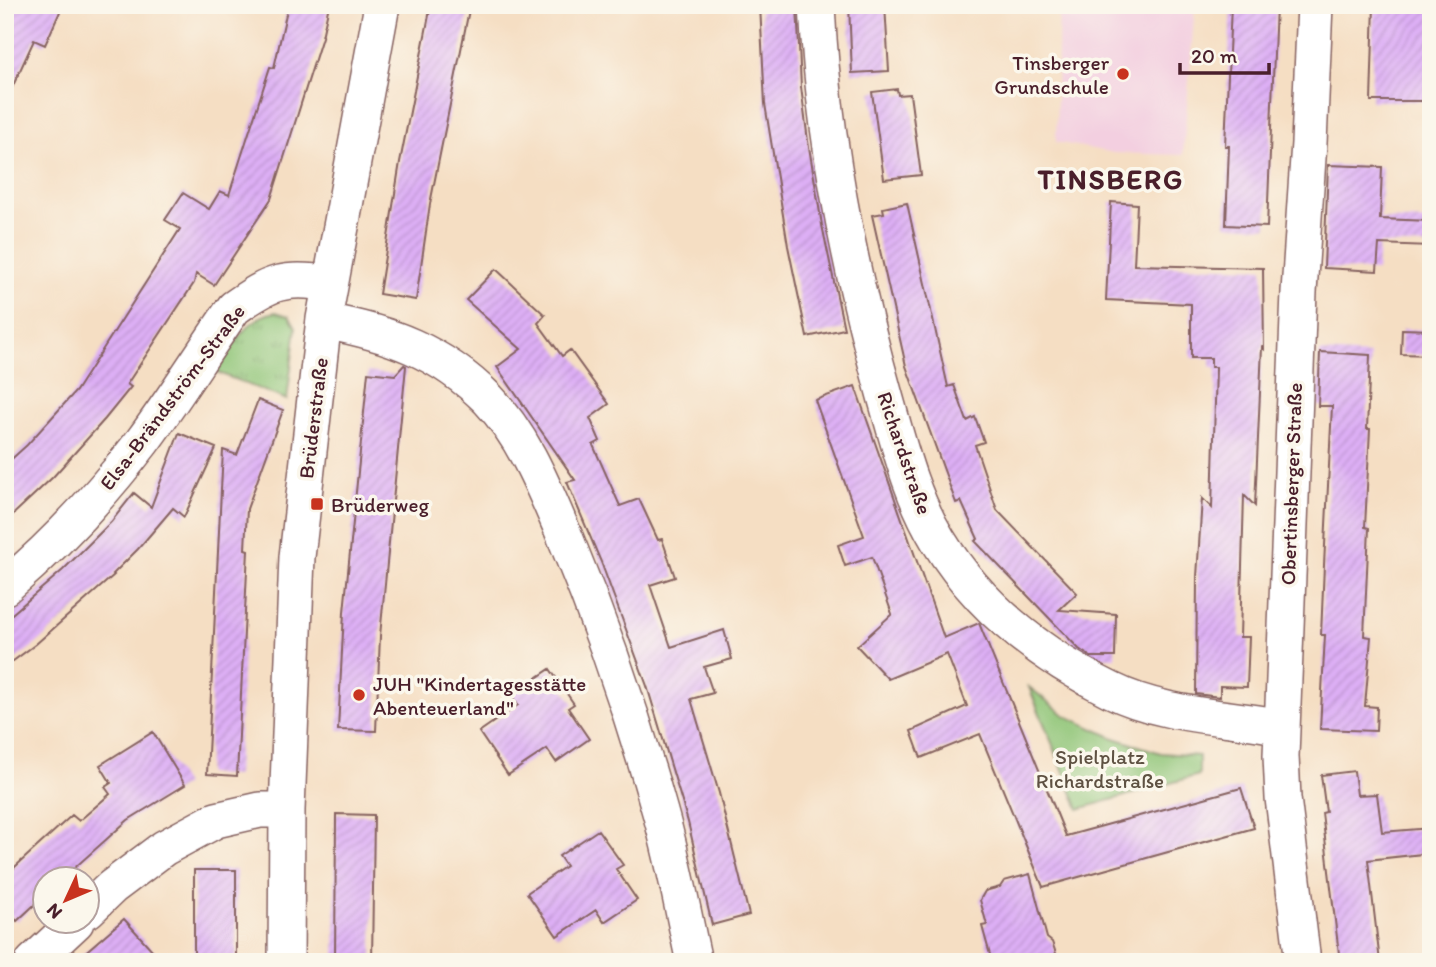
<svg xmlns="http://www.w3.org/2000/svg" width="1436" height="967" viewBox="0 0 1436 967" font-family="Itim,sans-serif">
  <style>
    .built { fill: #f3cfe0 }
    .grass { fill: url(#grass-tufts); stroke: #6c7250; stroke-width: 2 }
    .park { fill: #8ec476; stroke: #6c7250; stroke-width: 2 }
    .building { fill: url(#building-hatch) }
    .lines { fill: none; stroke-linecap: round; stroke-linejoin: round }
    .street-casing { stroke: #866260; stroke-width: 38 }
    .street { stroke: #fff; stroke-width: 35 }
    .poi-dot { fill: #c8321e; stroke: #fbf7ec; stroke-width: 2.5 }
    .labels { text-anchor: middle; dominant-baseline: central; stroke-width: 7; stroke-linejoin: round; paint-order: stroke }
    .poi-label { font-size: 21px; fill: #4a1f2b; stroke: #fbf7ec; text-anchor: start }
    .street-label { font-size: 21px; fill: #4a1f2b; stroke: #fbf7ec }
    .park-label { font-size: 21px; fill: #5e5142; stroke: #fbf7ec }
    .district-label { font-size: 28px; font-weight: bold; letter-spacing: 2px; fill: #4a1f2b; stroke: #fbf7ec }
  </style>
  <defs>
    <pattern id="grass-tufts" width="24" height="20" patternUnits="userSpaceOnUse" patternTransform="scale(1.75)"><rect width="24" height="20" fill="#8ec476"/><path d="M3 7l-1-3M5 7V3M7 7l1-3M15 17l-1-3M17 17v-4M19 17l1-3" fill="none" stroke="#769f61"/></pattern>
    <pattern id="building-hatch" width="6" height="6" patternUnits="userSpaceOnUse" patternTransform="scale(1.75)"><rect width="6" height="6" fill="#ddaff5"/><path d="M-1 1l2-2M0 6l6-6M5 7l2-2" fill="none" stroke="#bf96d2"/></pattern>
  </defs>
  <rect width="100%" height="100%" fill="#fbf7ec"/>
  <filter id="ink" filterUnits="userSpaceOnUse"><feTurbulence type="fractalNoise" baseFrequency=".0143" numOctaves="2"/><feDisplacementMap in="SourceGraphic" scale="14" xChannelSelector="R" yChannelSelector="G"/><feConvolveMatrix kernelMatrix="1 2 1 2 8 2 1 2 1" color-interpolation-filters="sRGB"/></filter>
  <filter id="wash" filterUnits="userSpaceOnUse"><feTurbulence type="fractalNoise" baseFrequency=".00686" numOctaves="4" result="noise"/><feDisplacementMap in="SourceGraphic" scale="28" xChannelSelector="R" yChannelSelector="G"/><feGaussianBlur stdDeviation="1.57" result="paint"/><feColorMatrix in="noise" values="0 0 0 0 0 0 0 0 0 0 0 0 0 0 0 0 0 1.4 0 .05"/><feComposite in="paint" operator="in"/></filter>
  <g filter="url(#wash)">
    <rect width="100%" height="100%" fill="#f5dec3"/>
    <path class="built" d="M1059 5H1195L1183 155 1114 153 1056 142Z"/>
    <path class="grass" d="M276 312 289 316 296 327 287 400 216 372C231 349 246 316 276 312Z"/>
    <path class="park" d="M1029 687 1066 716 1114 738 1161 753 1199 756V775L1079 809Z"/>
    <g id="blocks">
      <path class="building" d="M5 5H63L45 45 34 40 5 103Z
        M288 5H329L322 37 271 199 214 285 196 274 194 283 127 384 131 387 105 419 53 477 5 522V465L27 445 76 391 180 229 165 220 183 193 209 209 220 191 229 195 270 67 274 68Z
        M431 5H470L430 204 416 300 379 294 400 162Z
        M760 5H797L801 87 808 141 822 225 844 329 807 337 788 246 765 104Z
        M849 5H885L889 71 852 73Z
        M1231 5H1276L1267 227 1226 225 1229 146H1225Z
        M1374 5H1431V101H1371Z
        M897 89 898 95 910 94 921 175 884 179 872 92Z
        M1328 165 1382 167 1380 219 1431 221V246L1379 244 1377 271 1324 268Z
        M1111 202 1137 204 1134 265 1263 268 1264 349 1262 347 1255 506 1244 495 1240 637H1249L1247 687 1220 686V697L1196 694 1197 577 1202 498 1212 508 1216 367H1211V358H1191V304L1106 300Z
        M907 203 948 387 954 385 967 421 975 417 984 442 975 445 997 510 1077 593 1059 610 1116 614 1115 657H1091L1079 649 975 541 978 539 961 501 956 503 906 366 872 215 884 213 883 208Z
        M496 269 545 315 538 323 562 356 570 350 609 404 590 418 600 441 593 445 620 506 639 499 658 540 662 539 675 577 650 585 671 647 724 630 732 659 704 667 713 693 691 699 719 793 749 915 712 925 688 822 647 686 601 562 567 482 575 480 497 367 521 349 466 300Z
        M1402 329 1431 330V355L1401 354Z
        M1320 352 1370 355 1367 429H1370L1365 527 1369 528 1364 636 1371 637 1365 706 1377 707 1376 731 1320 729 1325 635H1321L1324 565 1332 406H1318Z
        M404 365 406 366 380 636 376 731 338 730 344 612 368 372 395 375Z
        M855 386 944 638 979 623 1066 836 1241 788 1254 828 1043 887 980 734 921 758 911 731 967 706 947 654 888 679 857 646 892 614 872 557 845 566 838 545 864 536 815 400Z
        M258 400 283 410 247 509 245 549 248 550 237 776 207 774 223 450 237 455Z
        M179 433 216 448 184 517 173 508 138 549 113 574 114 575 36 644 5 667V620L63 570 111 522 134 493 151 507Z
        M550 669 574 704 568 708 589 739 556 762 547 749 508 775 479 732 518 705 511 695Z
        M153 732 185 785 128 820 62 879H46V894L17 921 5 909V876L72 815 79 821 110 794 105 787 111 783 100 765Z
        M1354 771 1357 795 1377 794 1382 832 1431 828V853L1368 860 1380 962H1340L1322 813 1326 812 1321 775Z
        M336 814 374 815 372 962H335Z
        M598 830 623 865 616 869 637 900 604 922 596 910 557 936 527 893 566 866 559 856Z
        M194 870H236V962H194Z
        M1030 874 1047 938 1052 942 1059 962H992L982 926 987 925 980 900 985 891 1000 887 1004 881Z
        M124 919 163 962H74L112 929Z"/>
    </g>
  </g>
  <g filter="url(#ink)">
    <use href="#blocks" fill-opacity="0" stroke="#866260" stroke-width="2"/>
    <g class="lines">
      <g class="street-casing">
        <path id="street" d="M817 5C823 138 849 268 885 396 899 445 911 496 938 540 979 607 1042 656 1111 690 1163 716 1226 716 1282 727
          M324 321C389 333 440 351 488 399 525 438 544 488 565 537 602 626 634 719 660 812 674 861 683 912 694 962
          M5 587C56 544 102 494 142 442 174 399 203 352 234 308 270 282 285 276 330 284
          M88 910 112 887 164 848 216 820 260 810H287
          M33 962 76 922
          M286 962 287 810 297 557 324 319 382 5
          M1303 962 1283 798 1281 756 1299 292 1309 143 1315 5"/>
      </g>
      <use href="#street" class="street"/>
    </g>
  </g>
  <g class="poi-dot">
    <circle cx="1123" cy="74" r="7"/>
    <rect x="310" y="497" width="14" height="14" rx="3.5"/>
    <circle cx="359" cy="695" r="7"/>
  </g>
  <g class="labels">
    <g class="poi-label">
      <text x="1109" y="62" text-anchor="end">Tinsberger<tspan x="1109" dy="24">Grundschule</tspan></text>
      <text x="331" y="504">Brüderweg</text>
      <text x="373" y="683">JUH "Kindertagesstätte<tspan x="373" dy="24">Abenteuerland"</tspan></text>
    </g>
    <g class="street-label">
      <text transform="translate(172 397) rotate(-53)">Elsa-Brändström-Straße</text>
      <text transform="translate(313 418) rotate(-83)">Brüderstraße</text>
      <text transform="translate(905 453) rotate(71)">Richardstraße</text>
      <text transform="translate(1291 484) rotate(-88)">Obertinsberger Straße</text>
    </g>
    <g class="park-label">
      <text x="1100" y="756">Spielplatz<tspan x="1100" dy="24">Richardstraße</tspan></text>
    </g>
    <g class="district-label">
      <text x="1111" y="179">TINSBERG</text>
    </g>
  </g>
  <rect width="1436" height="967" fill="none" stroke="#fbf7ec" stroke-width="28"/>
  <g transform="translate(66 900) rotate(226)"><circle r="33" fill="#fbf7ec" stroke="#b4a19f" stroke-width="2"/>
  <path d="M0-5L12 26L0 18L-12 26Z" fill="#c8321e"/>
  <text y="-10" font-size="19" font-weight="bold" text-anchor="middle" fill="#4a1f2b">N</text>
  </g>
  <path d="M1180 63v10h89v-10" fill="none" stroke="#4a1f2b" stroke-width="3.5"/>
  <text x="1191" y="63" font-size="21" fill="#4a1f2b" stroke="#fbf7ec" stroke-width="5" paint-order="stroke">20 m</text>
</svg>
